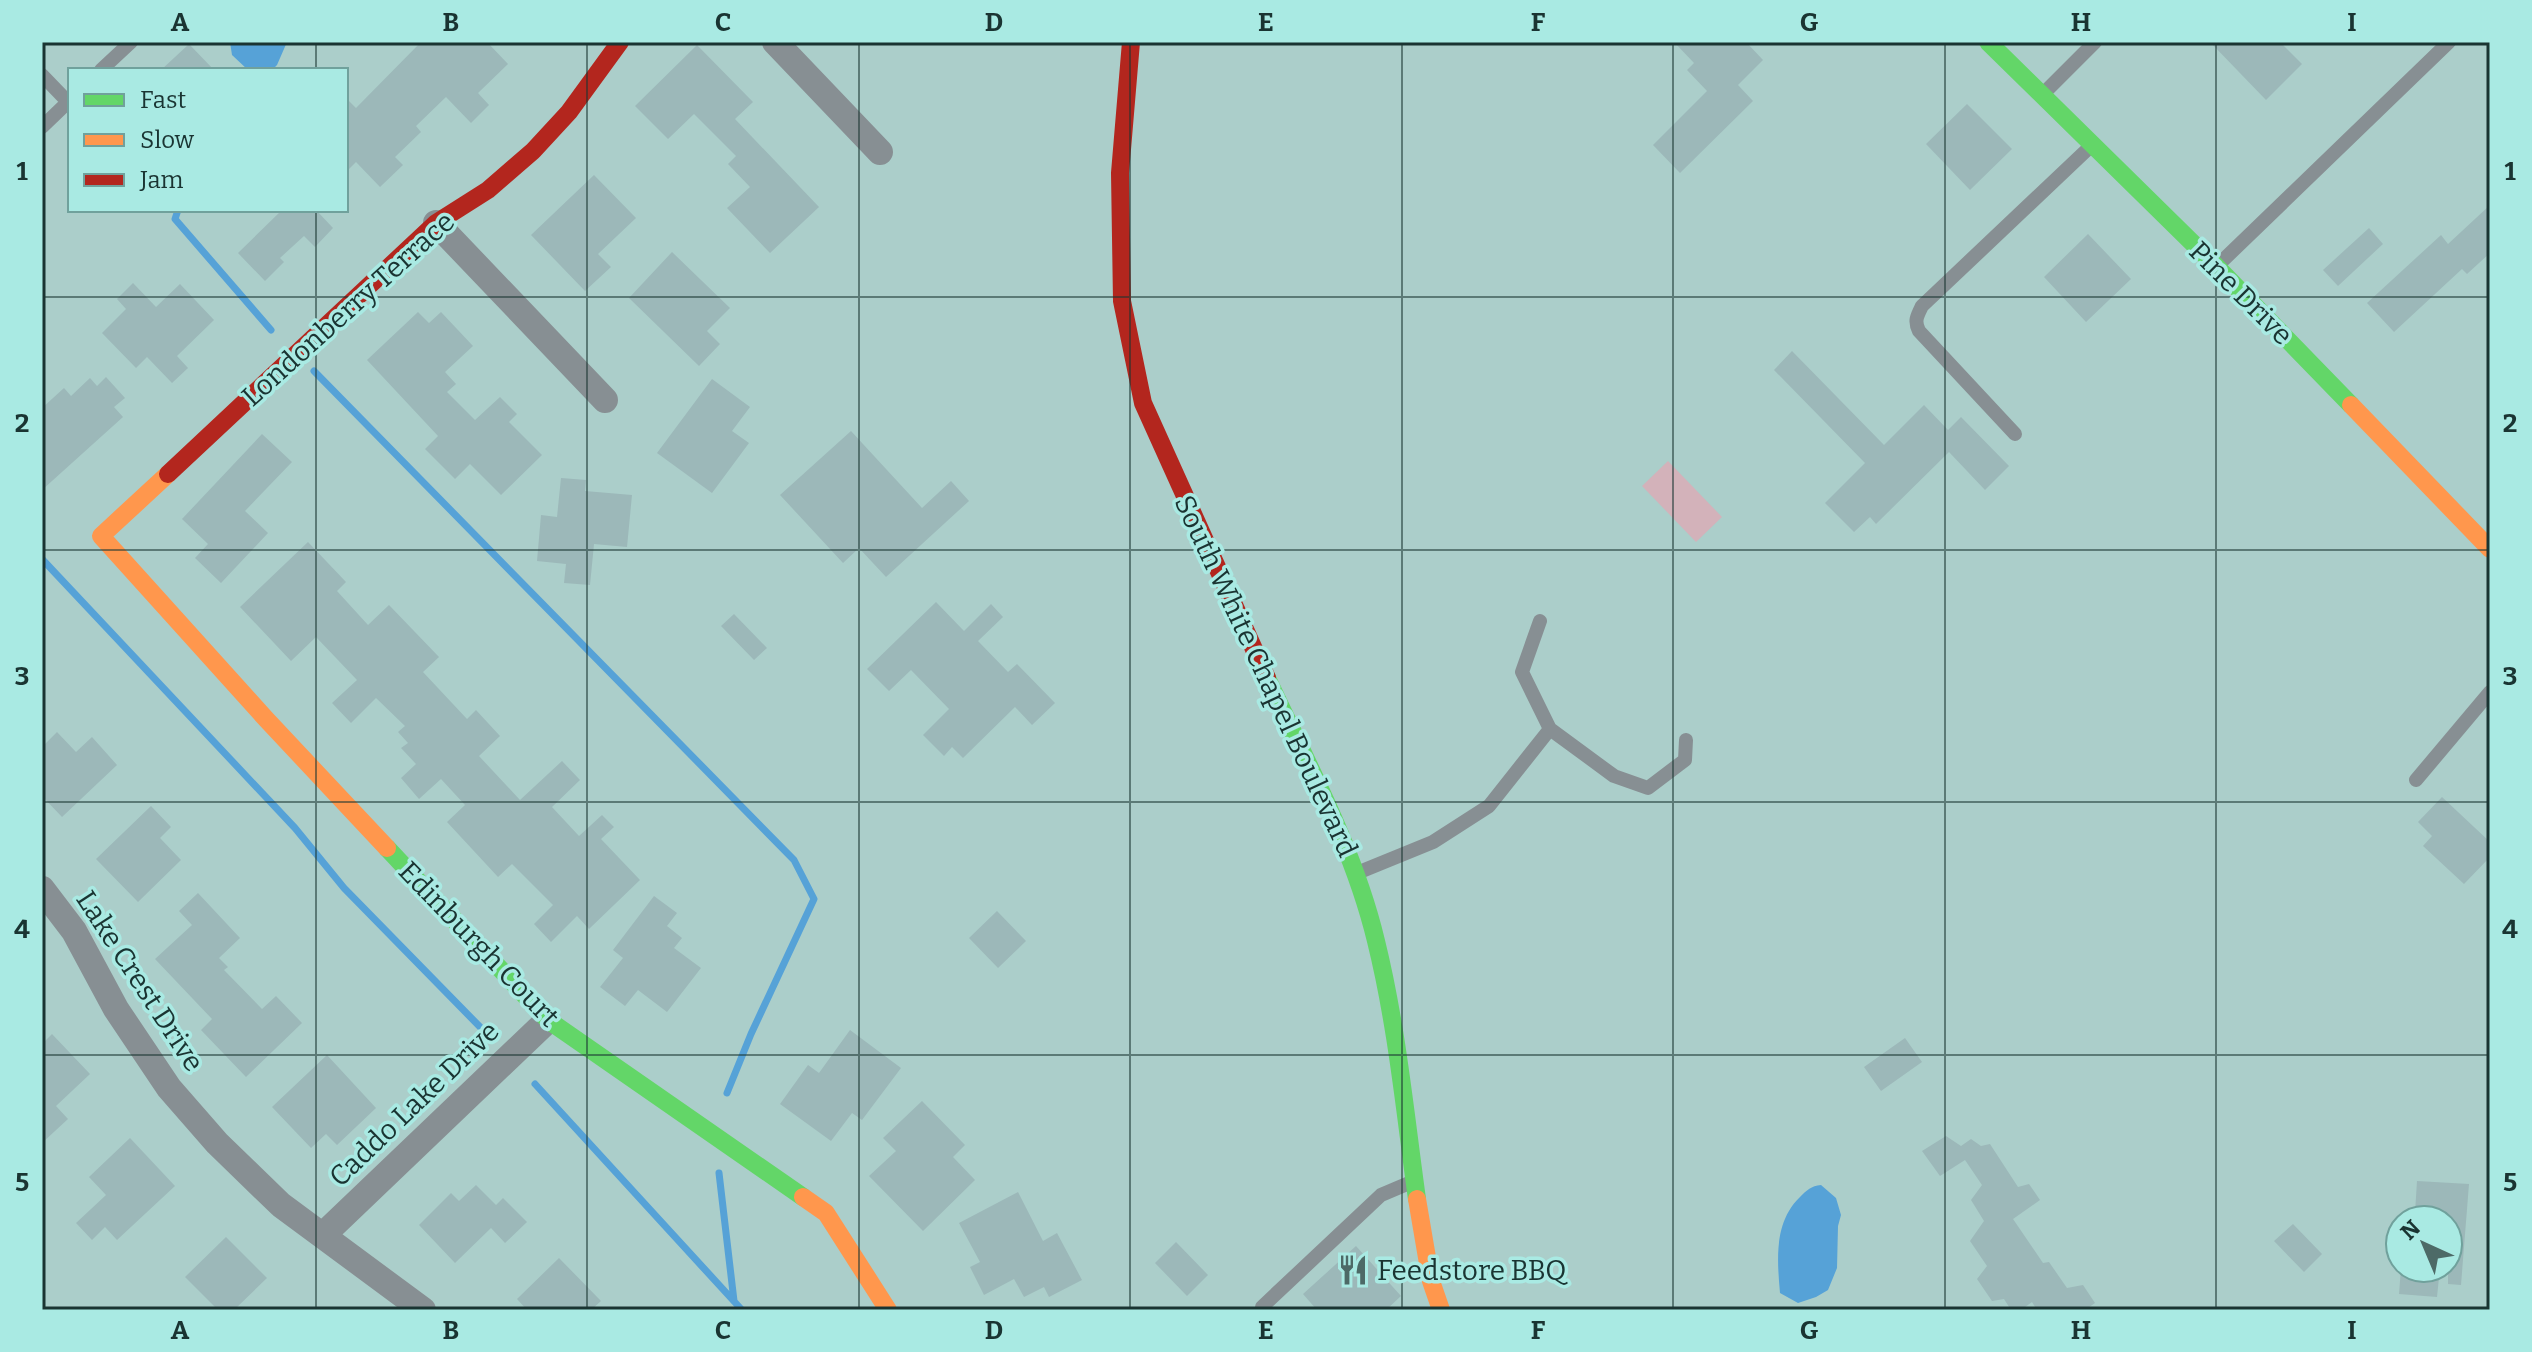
<svg xmlns="http://www.w3.org/2000/svg" width="2532" height="1352" viewBox="0 0 2532 1352" font-family="Bitter,serif">
  <style>
    .green { fill: #d3b2ba }
    .water { fill: #56a2d7 }
    .lines { fill: none; stroke-linecap: round; stroke-linejoin: round }
    .stream { stroke: #56a2d7; stroke-width: 7 }
    .building { fill: #9cb8b9 }
    .lane { stroke: #878f93; stroke-width: 14 }
    .street { stroke: #878f93; stroke-width: 26 }
    .fast { stroke: #63d668; stroke-width: 18 }
    .slow { stroke: #ff974d; stroke-width: 18 }
    .jam { stroke: #b3261e; stroke-width: 18 }
    .grid { fill: none; stroke: #1a3432; stroke-width: 2; stroke-opacity: 0.55 }
    .labels { text-anchor: middle; dominant-baseline: central; stroke-width: 7; stroke-linejoin: round; paint-order: stroke }
    .street-label { font-size: 28px; fill: #1a3432; stroke: #a9eae3 }
    .poi-label { font-size: 28px; fill: #1a3432; stroke: #a9eae3; text-anchor: start }
    .neatline { fill: none; stroke: #1a3432; stroke-width: 3 }
    .grid-label { font-size: 26px; text-anchor: middle; font-weight: bold; fill: #1a3432 }
  </style>
  <rect width="100%" height="100%" fill="#abceca"/>
  <path class="green" d="M1668 461 1722 517 1696 542 1642 486Z"/>
  <path class="water" d="M230 42H287L277 65 272 70H248L232 55Z
    M1821 1185 1836 1198 1841 1215 1838 1226 1837 1268 1828 1290 1816 1297 1798 1303 1780 1293C1777 1259 1774 1222 1800 1197 1807 1190 1811 1186 1821 1185Z"/>
  <g class="lines">
    <path class="stream" d="M178 210 175 219 271 330
      M314 371 794 860 814 899 751 1034 727 1093
      M42 559 295 828 344 888 485 1032
      M535 1084 742 1310
      M719 1173 734 1301"/>
  </g>
  <path class="building" d="M421 42H487L508 64 478 93 489 105 471 123 446 97 416 126 421 132 395 157 403 165 380 187 356 162 346 172V98L356 108Z
    M1674 42H1746L1763 60 1738 85 1753 101 1680 173 1653 145 1707 91 1687 70 1694 63Z
    M2210 42H2280L2302 64 2266 100Z
    M189 44 214 70H161Z
    M697 45 753 102 735 119 819 207 770 253 727 208 750 187 728 164 736 156 694 114 668 139 635 106Z
    M1967 104 2012 149 1970 190 1926 144Z
    M594 175 636 218 598 254 611 267 585 291 531 235Z
    M2490 205V253L2467 274 2462 269 2394 332 2367 303 2441 235 2448 244Z
    M282 210H316L333 228 315 247 304 236 280 258 284 262 265 281 238 253Z
    M2369 228 2383 244 2338 286 2323 270Z
    M2088 234 2131 279 2086 322 2044 277Z
    M672 252 730 308 707 331 720 344 699 366 629 298Z
    M133 283 156 307 180 284 214 320 177 356 188 368 172 383 147 357 136 368 102 333 126 309 117 299Z
    M418 312 429 323 441 312 473 346 445 372 456 384 447 392 475 420 500 397 517 414 509 422 542 455 501 495 470 464 455 479 425 449 438 436 367 360Z
    M1792 351 1884 445 1924 405 1948 430 1961 417 2009 466 1985 490 1949 452 1876 524 1870 517 1854 532 1825 503 1865 463 1774 370Z
    M106 377 125 398 114 407 123 417 42 490V408L64 388 71 396 90 378 97 386Z
    M712 379 750 407 732 431 749 443 712 493 657 453Z
    M851 431 922 508 951 481 969 501 886 577 859 548 843 563 780 495Z
    M262 434 292 462 245 511 268 533 221 583 195 558 208 544 182 519Z
    M561 478 586 480 585 491 632 495 627 547 594 544 590 585 564 583 566 564 537 561 541 515 557 517Z
    M308 542 346 582 337 591 368 625 389 605 439 657 423 672 467 719 476 710 500 736 479 756 520 800 562 761 580 780 552 807 579 836 602 815 614 827 601 839 640 880 589 929 577 916 551 942 534 924 553 905 512 864 498 877 447 822 465 805 441 779 419 799 401 778 416 764 401 748 408 743 398 732 405 726 376 698 351 723 332 703 357 680 316 637 291 661 240 607Z
    M936 602 964 631 991 604 1003 617 978 641 1008 672 1017 664 1055 703 1032 725 1015 707 963 758 952 747 944 756 923 735 949 709 911 670 889 691 867 669Z
    M734 614 767 648 754 660 721 626Z
    M57 732 76 752 92 737 117 765 62 817 42 796V747Z
    M2442 797 2490 842V857L2464 884 2423 846 2432 836 2418 822Z
    M151 806 171 827 160 838 181 860 138 902 96 859Z
    M198 893 240 938 219 958 228 967 224 970 262 1009 276 996 302 1023 246 1077 201 1030 212 1019 155 959 192 925 179 911Z
    M654 896 677 913 667 926 682 938 674 948 701 968 667 1012 638 990 625 1006 600 987 623 958 613 950Z
    M997 911 1026 941 998 968 969 938Z
    M850 1030 901 1068 862 1120 852 1113 831 1141 780 1104 808 1065 819 1073Z
    M52 1034 90 1074 56 1106 68 1119 42 1143V1044Z
    M1905 1038 1922 1062 1881 1091 1864 1067Z
    M327 1055 376 1108 337 1145 326 1134 311 1148 272 1107Z
    M922 1101 965 1145 953 1157 975 1180 923 1231 869 1176 896 1151 883 1138Z
    M1946 1136 1961 1146 1971 1139 1981 1146 1990 1144 2018 1187 2029 1184 2040 1200 2013 1219 2043 1263 2049 1262 2067 1288 2083 1285 2095 1303 2085 1310H2037L2032 1302 2021 1310H2011L2004 1299 1992 1301 1977 1279 1987 1266 1970 1241 1984 1221 1971 1200 1982 1185 1965 1160 1940 1176 1922 1151Z
    M130 1138 175 1186 117 1240 105 1227 92 1240 76 1223 106 1195 89 1177Z
    M2417 1181 2469 1184 2461 1285 2448 1284V1220H2432V1215L2415 1213Z
    M476 1185 496 1205 503 1198 527 1222 505 1243 491 1228 455 1263 419 1225 451 1193 459 1201Z
    M1018 1192 1043 1241 1057 1233 1082 1280 1049 1297 1044 1287 1024 1297 1014 1279 984 1295 970 1267 980 1262 959 1223Z
    M2293 1224 2322 1254 2304 1272 2274 1241Z
    M226 1237 267 1278 234 1310H218L185 1277Z
    M1176 1242 1208 1275 1187 1296 1155 1263Z
    M1356 1246 1401 1296 1386 1310H1317L1303 1294Z
    M559 1258 601 1301 591 1310H527L517 1299Z
    M2401 1268H2440L2437 1297 2399 1294Z"/>
  <g class="lines">
    <path class="lane" d="M101 70 131 42
      M42 75 68 102 42 127
      M2042 95 2095 42
      M2217 266 2449 42
      M2015 434 1919 331C1914 321 1917 316 1922 306L2092 145
      M1540 621 1522 672 1550 729 1614 776 1648 788 1685 760 1686 740
      M2416 780 2490 692
      M1357 873 1433 842 1489 806 1550 729
      M1265 1310 1262 1307 1381 1195 1414 1181"/>
    <path class="street" d="M775 42 880 152
      M436 223 605 400
      M42 889 74 931 116 1009 169 1088 217 1143 281 1205 423 1310
      M323 1235 548 1020"/>
    <path class="fast" d="M1988 42 2216 266 2351 405
      M1267 678C1307 763 1354 849 1376 941 1397 1026 1405 1113 1417 1199
      M387 848 548 1020 803 1197"/>
    <path class="slow" d="M2351 405 2490 549
      M168 474 101 536 266 719 387 848
      M803 1197 826 1213 888 1310
      M1417 1199 1431 1281 1441 1310"/>
    <path class="jam" d="M1131 42 1120 173 1122 301 1143 403 1267 678
      M168 474 436 223 488 190 533 151 569 112 620 42"/>
  </g>
  <path class="grid" d="M316 42V70M587 42V1310M859 42V1310M1130 42V1310M1402 42V1310M1673 42V1310M1945 42V1310M2216 42V1310M316 210V1310M42 297H2490M42 550H2490M42 802H2490M42 1055H2490"/>
  <defs>
    <g id="restaurant-bare" transform="scale(2.4)"><path d="M-5-6h1v4h1v-4h1v4h1v-4h1v5L-1.5 .5V6h-2V.5L-5-1ZM5-6V6H3V1.5H1.5Q1.5-4 5-6Z" fill="#4d6a67" stroke="#a9eae3" stroke-width="2.5" paint-order="stroke"/></g>
  </defs>
  <g fill-rule="evenodd">
    <use href="#restaurant-bare" x="1353" y="1270"/>
  </g>
  <g class="labels">
    <g class="street-label">
      <text transform="translate(2241 293) rotate(45)">Pine Drive</text>
      <text transform="translate(348 309) rotate(-42)">Londonberry Terrace</text>
      <text transform="translate(1266 676) rotate(65)">South White Chapel Boulevard</text>
      <text transform="translate(479 944) rotate(46)">Edinburgh Court</text>
      <text transform="translate(140 981) rotate(57)">Lake Crest Drive</text>
      <text transform="translate(414 1104) rotate(-44)">Caddo Lake Drive</text>
    </g>
    <g class="poi-label">
      <text x="1377" y="1270">Feedstore BBQ</text>
    </g>
  </g>
  <rect width="2532" height="1352" fill="none" stroke="#a9eae3" stroke-width="88"/>
  <rect x="68" y="68" width="280" height="144" fill="#a9eae3" stroke="#70a19c" stroke-width="2"/>
  <rect x="84" y="94" width="40" height="12" fill="#63d668" stroke="#70a19c" stroke-width="2"/>
  <text x="140" y="108" font-size="24" fill="#1a3432">Fast</text>
  <rect x="84" y="134" width="40" height="12" fill="#ff974d" stroke="#70a19c" stroke-width="2"/>
  <text x="140" y="148" font-size="24" fill="#1a3432">Slow</text>
  <rect x="84" y="174" width="40" height="12" fill="#b3261e" stroke="#70a19c" stroke-width="2"/>
  <text x="140" y="188" font-size="24" fill="#1a3432">Jam</text>
  <g transform="translate(2424 1244) rotate(316)"><circle r="38" fill="#a9eae3" stroke="#70a19c" stroke-width="2"/>
  <path d="M0-6L14 30L0 20L-14 30Z" fill="#4d6a67"/>
  <text y="-12" font-size="22" font-weight="bold" text-anchor="middle" fill="#1a3432">N</text>
  </g>
  <rect x="44" y="44" width="2444" height="1264" class="neatline"/>
  <g class="grid-label">
    <text x="180" y="31">A</text>
    <text x="451" y="31">B</text>
    <text x="723" y="31">C</text>
    <text x="994" y="31">D</text>
    <text x="1266" y="31">E</text>
    <text x="1538" y="31">F</text>
    <text x="1809" y="31">G</text>
    <text x="2081" y="31">H</text>
    <text x="2352" y="31">I</text>
    <text x="22" y="180">1</text>
    <text x="2510" y="180">1</text>
    <text x="22" y="432">2</text>
    <text x="2510" y="432">2</text>
    <text x="22" y="685">3</text>
    <text x="2510" y="685">3</text>
    <text x="22" y="938">4</text>
    <text x="2510" y="938">4</text>
    <text x="22" y="1191">5</text>
    <text x="2510" y="1191">5</text>
    <text x="180" y="1339">A</text>
    <text x="451" y="1339">B</text>
    <text x="723" y="1339">C</text>
    <text x="994" y="1339">D</text>
    <text x="1266" y="1339">E</text>
    <text x="1538" y="1339">F</text>
    <text x="1809" y="1339">G</text>
    <text x="2081" y="1339">H</text>
    <text x="2352" y="1339">I</text>
  </g>
</svg>
